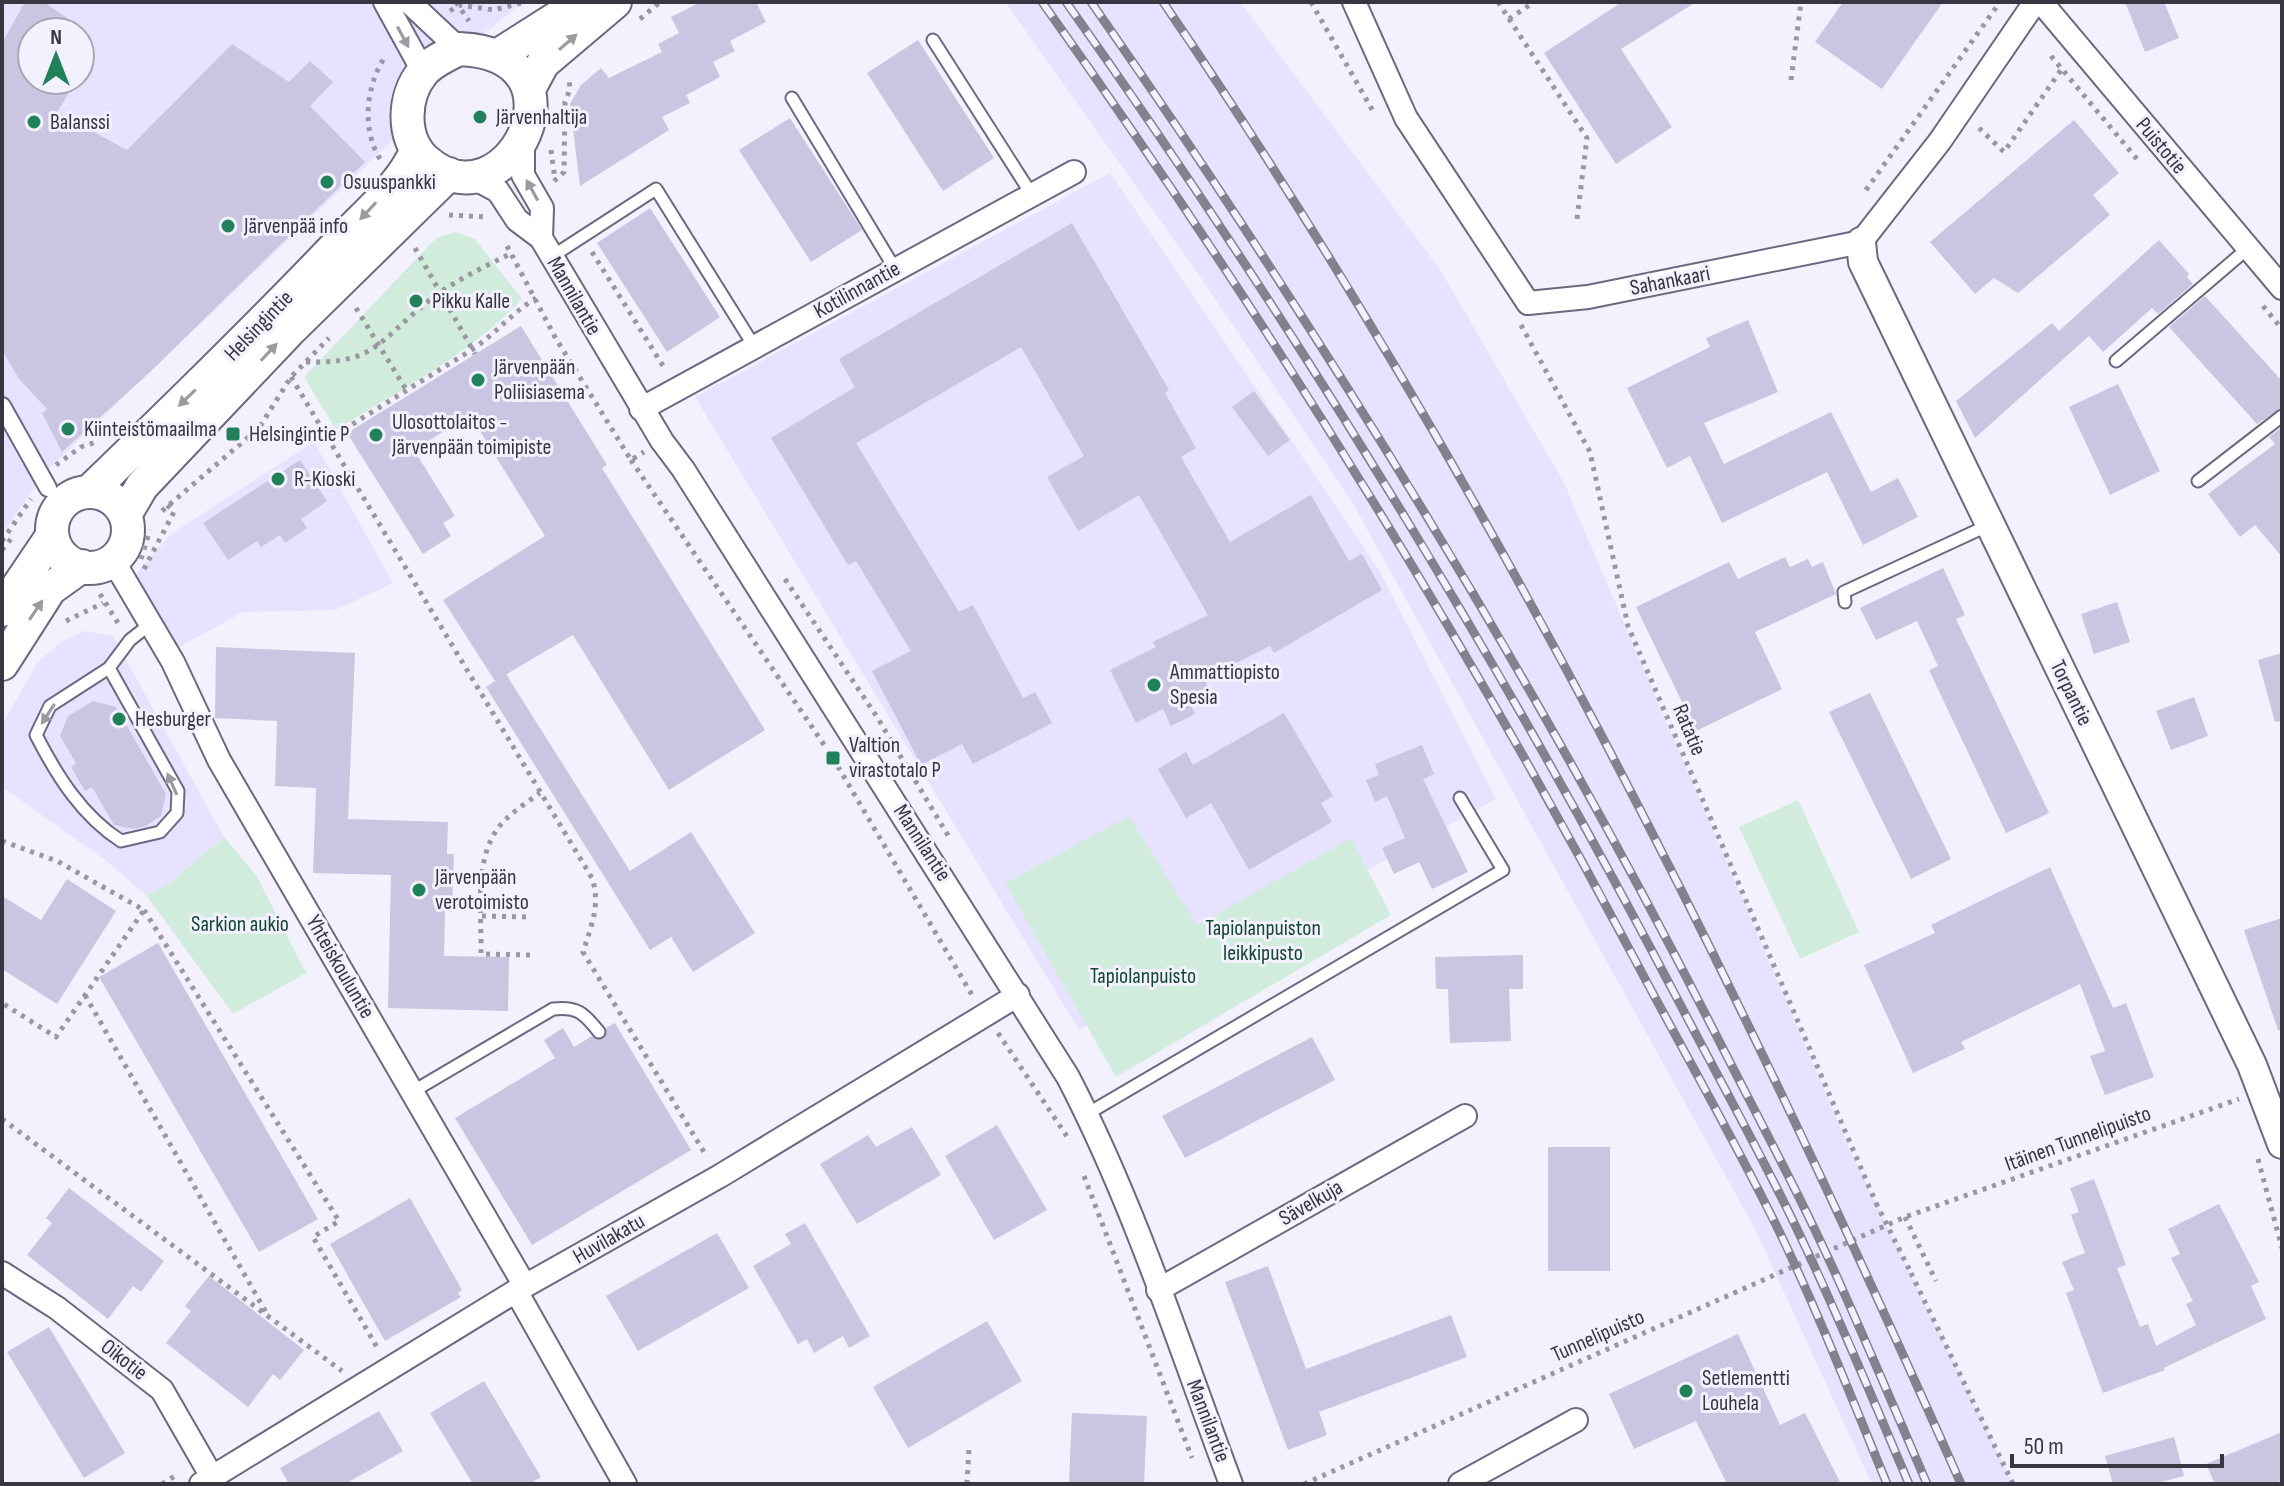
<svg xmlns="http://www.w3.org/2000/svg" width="2284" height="1486" viewBox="0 0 2284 1486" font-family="'Sofia Sans Condensed',sans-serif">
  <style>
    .built { fill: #e7e2ff; fill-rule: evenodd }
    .green { fill: #d1ecdd }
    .building { fill: #cac5e1 }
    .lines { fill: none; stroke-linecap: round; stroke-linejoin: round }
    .service-casing { stroke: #6d6881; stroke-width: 15 }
    .pedestrian-casing { stroke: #6d6881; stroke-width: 20 }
    .minor-casing { stroke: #6d6881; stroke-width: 26 }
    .tertiary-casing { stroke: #6d6881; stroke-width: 32 }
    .secondary-casing { stroke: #6d6881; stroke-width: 36 }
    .path { stroke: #9a97a3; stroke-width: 5; stroke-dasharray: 4 6; stroke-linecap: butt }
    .service { stroke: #fff; stroke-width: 11 }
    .pedestrian { stroke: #fff; stroke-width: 16 }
    .minor { stroke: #fff; stroke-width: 22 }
    .tertiary { stroke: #fff; stroke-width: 28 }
    .secondary { stroke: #fff; stroke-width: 32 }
    .rail-casing { stroke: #83818d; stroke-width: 9 }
    .rail { stroke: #f3f1fd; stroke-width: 6; stroke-dasharray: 18; stroke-linecap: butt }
    .path-bridge { stroke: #9a97a3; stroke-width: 5; stroke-dasharray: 4 6; stroke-linecap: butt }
    .oneway { fill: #9c9aa0 }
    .poi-dot { fill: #20815a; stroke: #f3f1fd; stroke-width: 3 }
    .labels { text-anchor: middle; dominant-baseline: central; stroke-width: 6; stroke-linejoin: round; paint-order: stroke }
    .poi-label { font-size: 22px; fill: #393642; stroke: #f3f1fd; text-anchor: start }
    .street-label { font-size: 22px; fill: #393642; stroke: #f3f1fd }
    .park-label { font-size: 22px; fill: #144731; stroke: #f3f1fd }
  </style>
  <rect width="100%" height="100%" fill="#f3f1fd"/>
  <path class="built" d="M2 2H523L491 28 424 71 398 135 44 473 2 534ZM32 32H80V80H32Z
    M1005 2H1240L1441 271 1564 483 1851 1152 2013 1484H1872L1755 1229 1352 502 1197 272Z
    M1110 173 1379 570 1496 799 1079 1030 695 397Z
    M314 442 393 583 335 610 243 612 179 647 135 576 171 534Z
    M85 631 113 636 224 837 171 882 146 895 104 859 2 787V725L37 663 61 642Z"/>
  <path class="green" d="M455 232 475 239 522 299C470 355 400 390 336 430L304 377 436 238Z
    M1798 800 1859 932 1800 959 1739 827Z
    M1129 816 1197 925 1351 838 1391 915 1116 1077 1005 883Z
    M224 837 256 875 304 969 308 972 233 1014 146 895 171 882Z"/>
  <path class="building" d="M25 2H44L87 32H32V80H77L57 112 127 150 232 44 289 82 310 61 333 82 310 106 365 162 150 372 62 452 42 413 47 409 19 379 2 350V43Z
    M701 2H756L766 22 730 41 735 51 713 62 720 77 686 95 690 103 662 117 669 130 580 186 570 104 581 85 601 68 609 78 662 52 658 44 679 33 671 17Z
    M1622 2H1696L1621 49 1672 127 1616 164 1544 53Z
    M1843 2H1943L1882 89 1815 42Z
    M2125 2H2164L2179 38 2145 52Z
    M918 40 994 158 943 191 867 73Z
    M790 118 862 230 811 262 739 150Z
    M2074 120 2119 173 2093 195 2110 215 2018 293 1994 278 1975 294 1930 242Z
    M650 208 720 317 667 352 597 243Z
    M1072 223 1169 390 1165 393 1196 448 1181 457 1230 542 1311 495 1349 561 1362 554 1382 590 1274 653 1270 646 1204 679 1211 693 1190 703 1195 714 1171 726 1163 709 1136 723 1110 670 1156 647 1153 642 1208 615 1139 495 1078 531 1047 477 1084 456 1021 347 856 443 959 612 973 605 1023 698 1035 692 1052 723 973 764 962 744 921 765 872 671 911 651 856 561 848 565 771 438 855 387 839 359Z
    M2159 240 2189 274 2187 277 2193 284 2158 314 2152 308 2103 352 2089 336 1975 438 1956 401 2052 323 2059 331Z
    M2205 296 2282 381V408L2257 424 2169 327Z
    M1748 320 1778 392 1704 423 1724 464 1831 412 1871 492 1898 478 1918 517 1863 545 1827 472 1722 523 1690 456 1667 468 1627 388 1710 347 1706 338Z
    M521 326 607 465 602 468 765 730 669 790 573 635 495 681 443 600 545 536 470 415 414 450 455 516 443 523 451 536 423 554 347 433Z
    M2118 384 2160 471 2110 495 2069 407Z
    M1254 391 1290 440 1268 456 1232 407Z
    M2282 427V557L2255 525 2240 537 2208 494 2275 444 2269 437Z
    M300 460 327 501 301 519 307 528 285 543 280 535 261 547 257 541 228 560 203 523Z
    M1785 557 1790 567 1808 559 1812 567 1823 562 1836 594 1755 632 1782 689 1696 731 1636 607 1729 562 1738 579Z
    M1943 568 1965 615 1956 619 2049 813 2006 833 1929 670 1938 666 1917 621 1876 640 1860 608Z
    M2117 602 2130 642 2094 654 2081 614Z
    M216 647 355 653 348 819 448 822 447 854H454L452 912 445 911 444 956 509 957 508 1011 388 1008 391 875 313 873 316 788 275 786 277 721 215 718Z
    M2282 653V721L2275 722 2258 660Z
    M506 674 630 871 691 832 755 933 693 972 671 937 650 950 486 687Z
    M1870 693 1951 859 1911 879 1829 712Z
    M2194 697 2208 736 2171 750 2156 711Z
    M93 701 116 707 166 794 161 816 146 826 134 829 114 825 92 787 85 791 71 767 76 763 60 736 68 716Z
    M1284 713 1333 796 1321 803 1332 822 1249 870 1211 803 1186 818 1158 769 1186 752 1193 765Z
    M1422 745 1434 774 1423 779 1468 872 1432 889 1419 862 1394 874 1382 848 1405 838 1387 796 1375 802 1366 780 1379 775 1375 764Z
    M2050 867 2113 1008 2126 1003 2154 1077 2105 1095 2090 1056 2105 1051 2080 984 1961 1042 1965 1049 1913 1073 1864 965 1935 933 1931 925Z
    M67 879 116 911 57 1004 2 969V896L41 920Z
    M2282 918V1030H2278L2244 930Z
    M158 943 318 1219 259 1252 99 977Z
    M1523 955V989H1509L1511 1041 1450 1043 1448 989H1436L1435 957Z
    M615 1023 691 1150 532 1245 455 1118 555 1058 544 1040 563 1028 574 1047 592 1036 604 1039 606 1028Z
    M1312 1037 1335 1080 1185 1158 1162 1116Z
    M997 1125 1047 1210 994 1240 945 1156Z
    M912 1127 941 1175 857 1224 820 1164 868 1135 876 1147Z
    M1548 1147H1610V1271H1548Z
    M2094 1179 2126 1265 2117 1268 2140 1327 2148 1324 2156 1346 2196 1325 2186 1304 2193 1301 2171 1258 2180 1254 2168 1229 2219 1204 2259 1282 2251 1286 2266 1319 2164 1368 2165 1370 2103 1393 2066 1293 2074 1290 2062 1262 2085 1253 2071 1215 2079 1212 2070 1188Z
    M69 1188 164 1261 141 1292 133 1286 108 1319 27 1255 52 1223 46 1218Z
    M410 1198 462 1290 458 1293 461 1297 385 1341 330 1244Z
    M805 1223 870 1336 849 1348 843 1336 814 1353 807 1339 798 1344 753 1266 791 1244 785 1234Z
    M717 1233 749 1288 638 1351 606 1296Z
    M1268 1266 1306 1369 1451 1315 1467 1357 1319 1412 1327 1435 1288 1450 1225 1282Z
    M209 1276 304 1350 280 1380 273 1374 248 1407 166 1343 191 1311 185 1306Z
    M987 1321 1022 1381 908 1448 873 1387Z
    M49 1327 125 1453 84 1478 7 1352Z
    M1738 1334 1780 1425 1805 1413 1841 1484H1727L1696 1421 1634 1449 1609 1394Z
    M484 1381 541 1477 529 1484H473L430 1413Z
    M379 1411 403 1451 345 1484H289L280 1468Z
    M1072 1413 1147 1416 1144 1484 1069 1482Z
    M2282 1432V1480L2273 1484H2215L2206 1464Z
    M2174 1437 2184 1476 2153 1484H2113L2105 1456Z"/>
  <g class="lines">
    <g class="service-casing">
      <path id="service" d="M933 40 1032 195
        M792 98 895 269
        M551 257 656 189 754 346
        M2116 361 2247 249
        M2198 481 2282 416
        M1845 602 1844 592 1989 525
        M109 668 178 791 177 813 160 832 121 841C82 816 57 776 36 735L50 706 109 668 130 640 149 625
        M412 1092 553 1009C577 1006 584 1013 599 1032
        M1087 1114 1503 870 1460 798"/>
    </g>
    <g class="pedestrian-casing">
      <path id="pedestrian" d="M2 406 48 488"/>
    </g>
    <g class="minor-casing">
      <path id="minor" d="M385 2 423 71
        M409 2 459 49
        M1354 2 1406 118 1528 303 1588 297 1861 242 1940 141 2035 2
        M2041 2 2282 288
        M523 142V175L542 208 541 238
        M472 177 498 191 517 220 541 238 662 441 683 469 1068 1077C1135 1206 1180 1348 1231 1484
        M641 409 1074 172
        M114 562 173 662 219 760 525 1286
        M2 1273 57 1308 162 1390 212 1477
        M1158 1290 1465 1116
        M516 1291 625 1484
        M201 1484 516 1291 720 1176 1018 995
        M1460 1484 1576 1420"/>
    </g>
    <g class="tertiary-casing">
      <path id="tertiary" d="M1861 242 1863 262 2252 1065 2282 1144"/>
    </g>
    <g class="secondary-casing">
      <path id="secondary" d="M459 49C598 54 506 233 425 160 401 138 403 96 423 72 431 62 447 55 459 49Z
        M497 56 582 2
        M529 89 543 63 615 2
        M90 491C174 410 257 329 338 244 363 216 402 186 416 151
        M52 530a38 38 0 1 1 76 0a38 38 0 1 1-76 0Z
        M125 515 142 486 289 331 449 174
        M2 610 52 536
        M2 664 50 589 82 566"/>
    </g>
    <path class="path" d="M456 2 469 21
      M1311 2 1374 113
      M1498 2 1587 138 1577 219
      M450 11 459 5 494 10 521 3
      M640 19 660 2
      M1509 19 1534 2
      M2051 56 2137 159
      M1791 80 1801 2
      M1979 128 2004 152 2061 70
      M551 150 555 180
      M380 159C361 128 366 85 386 55
      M554 181 564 172 565 102 570 89 569 77
      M1866 190 2000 2
      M449 215 487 217
      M507 246 555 337 631 460 644 452
      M415 248 475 354
      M592 252 665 369
      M2263 306 2282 329
      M356 308 407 391
      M1521 325 1590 452 1628 626 1876 1203
      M306 362C374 364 378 342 425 304 451 282 482 268 512 253
      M291 377 592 878C601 905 591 926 583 952L707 1157
      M327 440 473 349C496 333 512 313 536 298
      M631 460 833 758 972 995
      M56 465 81 447 99 441
      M162 511 259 428 291 377 329 338
      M2 541 31 499
      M2 550 11 539
      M141 559 150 530
      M144 569 174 512 167 505
      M785 579 877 717 949 837
      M100 594 118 623
      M66 621 103 603
      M2 841 57 861 144 910 56 1037 2 1003
      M144 910 339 1221 313 1237 378 1349
      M482 916 531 917
      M530 955 481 954C482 912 472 852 505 820 515 810 529 801 540 793
      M85 995 267 1314
      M998 1033 1068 1138
      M2 1119 342 1371
      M2258 1159 2282 1248
      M1084 1176 1192 1458
      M1905 1217 1936 1281
      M1911 1273 2013 1484
      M162 1484 178 1474
      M967 1484 969 1448
      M1304 1484 1905 1217 2239 1099"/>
    <use href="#service" class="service"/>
    <use href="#pedestrian" class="pedestrian"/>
    <use href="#minor" class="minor"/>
    <use href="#tertiary" class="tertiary"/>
    <use href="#secondary" class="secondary"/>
    <g class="rail-casing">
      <path id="rail" d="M1042 2C1260 308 1458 626 1634 958 1682 1049 1734 1139 1779 1231 1819 1314 1852 1399 1887 1484
        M1066 2C1293 322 1498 656 1680 1004 1718 1077 1759 1150 1795 1225 1836 1310 1872 1397 1909 1484
        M1091 2C1320 330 1530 670 1712 1027 1757 1116 1805 1204 1845 1295 1873 1358 1900 1421 1927 1484
        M1163 2C1480 465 1734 972 1961 1484"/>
    </g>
    <use href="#rail" class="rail"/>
    <path class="path-bridge" d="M1876 1203 1911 1273"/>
  </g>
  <defs><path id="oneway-solid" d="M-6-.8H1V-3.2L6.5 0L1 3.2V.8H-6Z" transform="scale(2)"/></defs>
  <g class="oneway">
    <use href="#oneway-solid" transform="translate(403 37) rotate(62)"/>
    <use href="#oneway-solid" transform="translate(568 42) rotate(-41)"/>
    <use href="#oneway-solid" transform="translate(532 190) rotate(-119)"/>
    <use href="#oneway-solid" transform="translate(368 211) rotate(133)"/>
    <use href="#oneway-solid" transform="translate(269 352) rotate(-47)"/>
    <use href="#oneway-solid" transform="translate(187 398) rotate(136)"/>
    <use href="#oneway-solid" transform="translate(36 610) rotate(-56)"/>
    <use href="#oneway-solid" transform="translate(48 714) rotate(123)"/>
    <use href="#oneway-solid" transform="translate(172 784) rotate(-114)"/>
  </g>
  <g class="poi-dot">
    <circle cx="480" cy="117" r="8"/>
    <circle cx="34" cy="122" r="8"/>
    <circle cx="327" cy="182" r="8"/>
    <circle cx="228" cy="226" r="8"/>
    <circle cx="416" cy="301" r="8"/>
    <circle cx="478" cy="380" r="8"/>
    <circle cx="68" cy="429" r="8"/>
    <rect x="225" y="426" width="16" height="16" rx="4"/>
    <circle cx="376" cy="435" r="8"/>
    <circle cx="278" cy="479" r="8"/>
    <circle cx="1154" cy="685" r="8"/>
    <circle cx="119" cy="719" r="8"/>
    <rect x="825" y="750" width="16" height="16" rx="4"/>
    <circle cx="419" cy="890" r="8"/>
    <circle cx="1686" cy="1391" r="8"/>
  </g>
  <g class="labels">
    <g class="poi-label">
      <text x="496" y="117">Järvenhaltija</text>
      <text x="50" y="122">Balanssi</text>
      <text x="343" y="182">Osuuspankki</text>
      <text x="244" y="226">Järvenpää info</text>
      <text x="432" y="301">Pikku Kalle</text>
      <text x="494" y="367">Järvenpään<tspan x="494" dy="25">Poliisiasema</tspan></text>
      <text x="392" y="422">Ulosottolaitos -<tspan x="392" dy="25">Järvenpään toimipiste</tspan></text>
      <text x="84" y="429">Kiinteistömaailma</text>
      <text x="249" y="434">Helsingintie P</text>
      <text x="294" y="479">R-Kioski</text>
      <text x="1170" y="672">Ammattiopisto<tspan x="1170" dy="25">Spesia</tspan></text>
      <text x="135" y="719">Hesburger</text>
      <text x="849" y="745">Valtion<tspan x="849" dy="25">virastotalo P</tspan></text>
      <text x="435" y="877">Järvenpään<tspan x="435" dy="25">verotoimisto</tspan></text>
      <text x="1702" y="1378">Setlementti<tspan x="1702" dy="25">Louhela</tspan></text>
    </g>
    <g class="street-label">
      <text transform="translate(2161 146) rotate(50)">Puistotie</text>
      <text transform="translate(1670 281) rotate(-11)">Sahankaari</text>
      <text transform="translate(857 290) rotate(-29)">Kotilinnantie</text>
      <text transform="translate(574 296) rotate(60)">Mannilantie</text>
      <text transform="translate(259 326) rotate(-46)">Helsingintie</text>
      <text transform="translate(2071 693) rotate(64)">Torpantie</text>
      <text transform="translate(1689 730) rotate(67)">Ratatie</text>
      <text transform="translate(922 843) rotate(57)">Mannilantie</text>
      <text transform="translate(340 967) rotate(60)">Yhteiskouluntie</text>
      <text transform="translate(2078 1139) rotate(-20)">Itäinen Tunnelipuisto</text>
      <text transform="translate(1311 1203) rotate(-30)">Sävelkuja</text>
      <text transform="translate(609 1239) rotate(-30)">Huvilakatu</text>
      <text transform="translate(1598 1336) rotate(-24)">Tunnelipuisto</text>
      <text transform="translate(124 1360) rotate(38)">Oikotie</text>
      <text transform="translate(1208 1421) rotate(69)">Mannilantie</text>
    </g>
    <g class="park-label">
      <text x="240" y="924">Sarkion aukio</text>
      <text x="1263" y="928">Tapiolanpuiston<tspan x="1263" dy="25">leikkipusto</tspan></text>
      <text x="1143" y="976">Tapiolanpuisto</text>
    </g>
  </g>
  <rect width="2284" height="1486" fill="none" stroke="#393642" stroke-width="8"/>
  <g transform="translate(56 56)"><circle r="38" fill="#f3f1fd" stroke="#a9a6b2" stroke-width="2"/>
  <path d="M0-6L14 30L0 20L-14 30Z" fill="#20815a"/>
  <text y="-12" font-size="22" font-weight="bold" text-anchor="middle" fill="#393642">N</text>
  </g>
  <path d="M2012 1454v12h210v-12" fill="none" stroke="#393642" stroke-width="4"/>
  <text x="2024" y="1454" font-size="24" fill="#393642" stroke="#f3f1fd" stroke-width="6" paint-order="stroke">50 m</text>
</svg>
